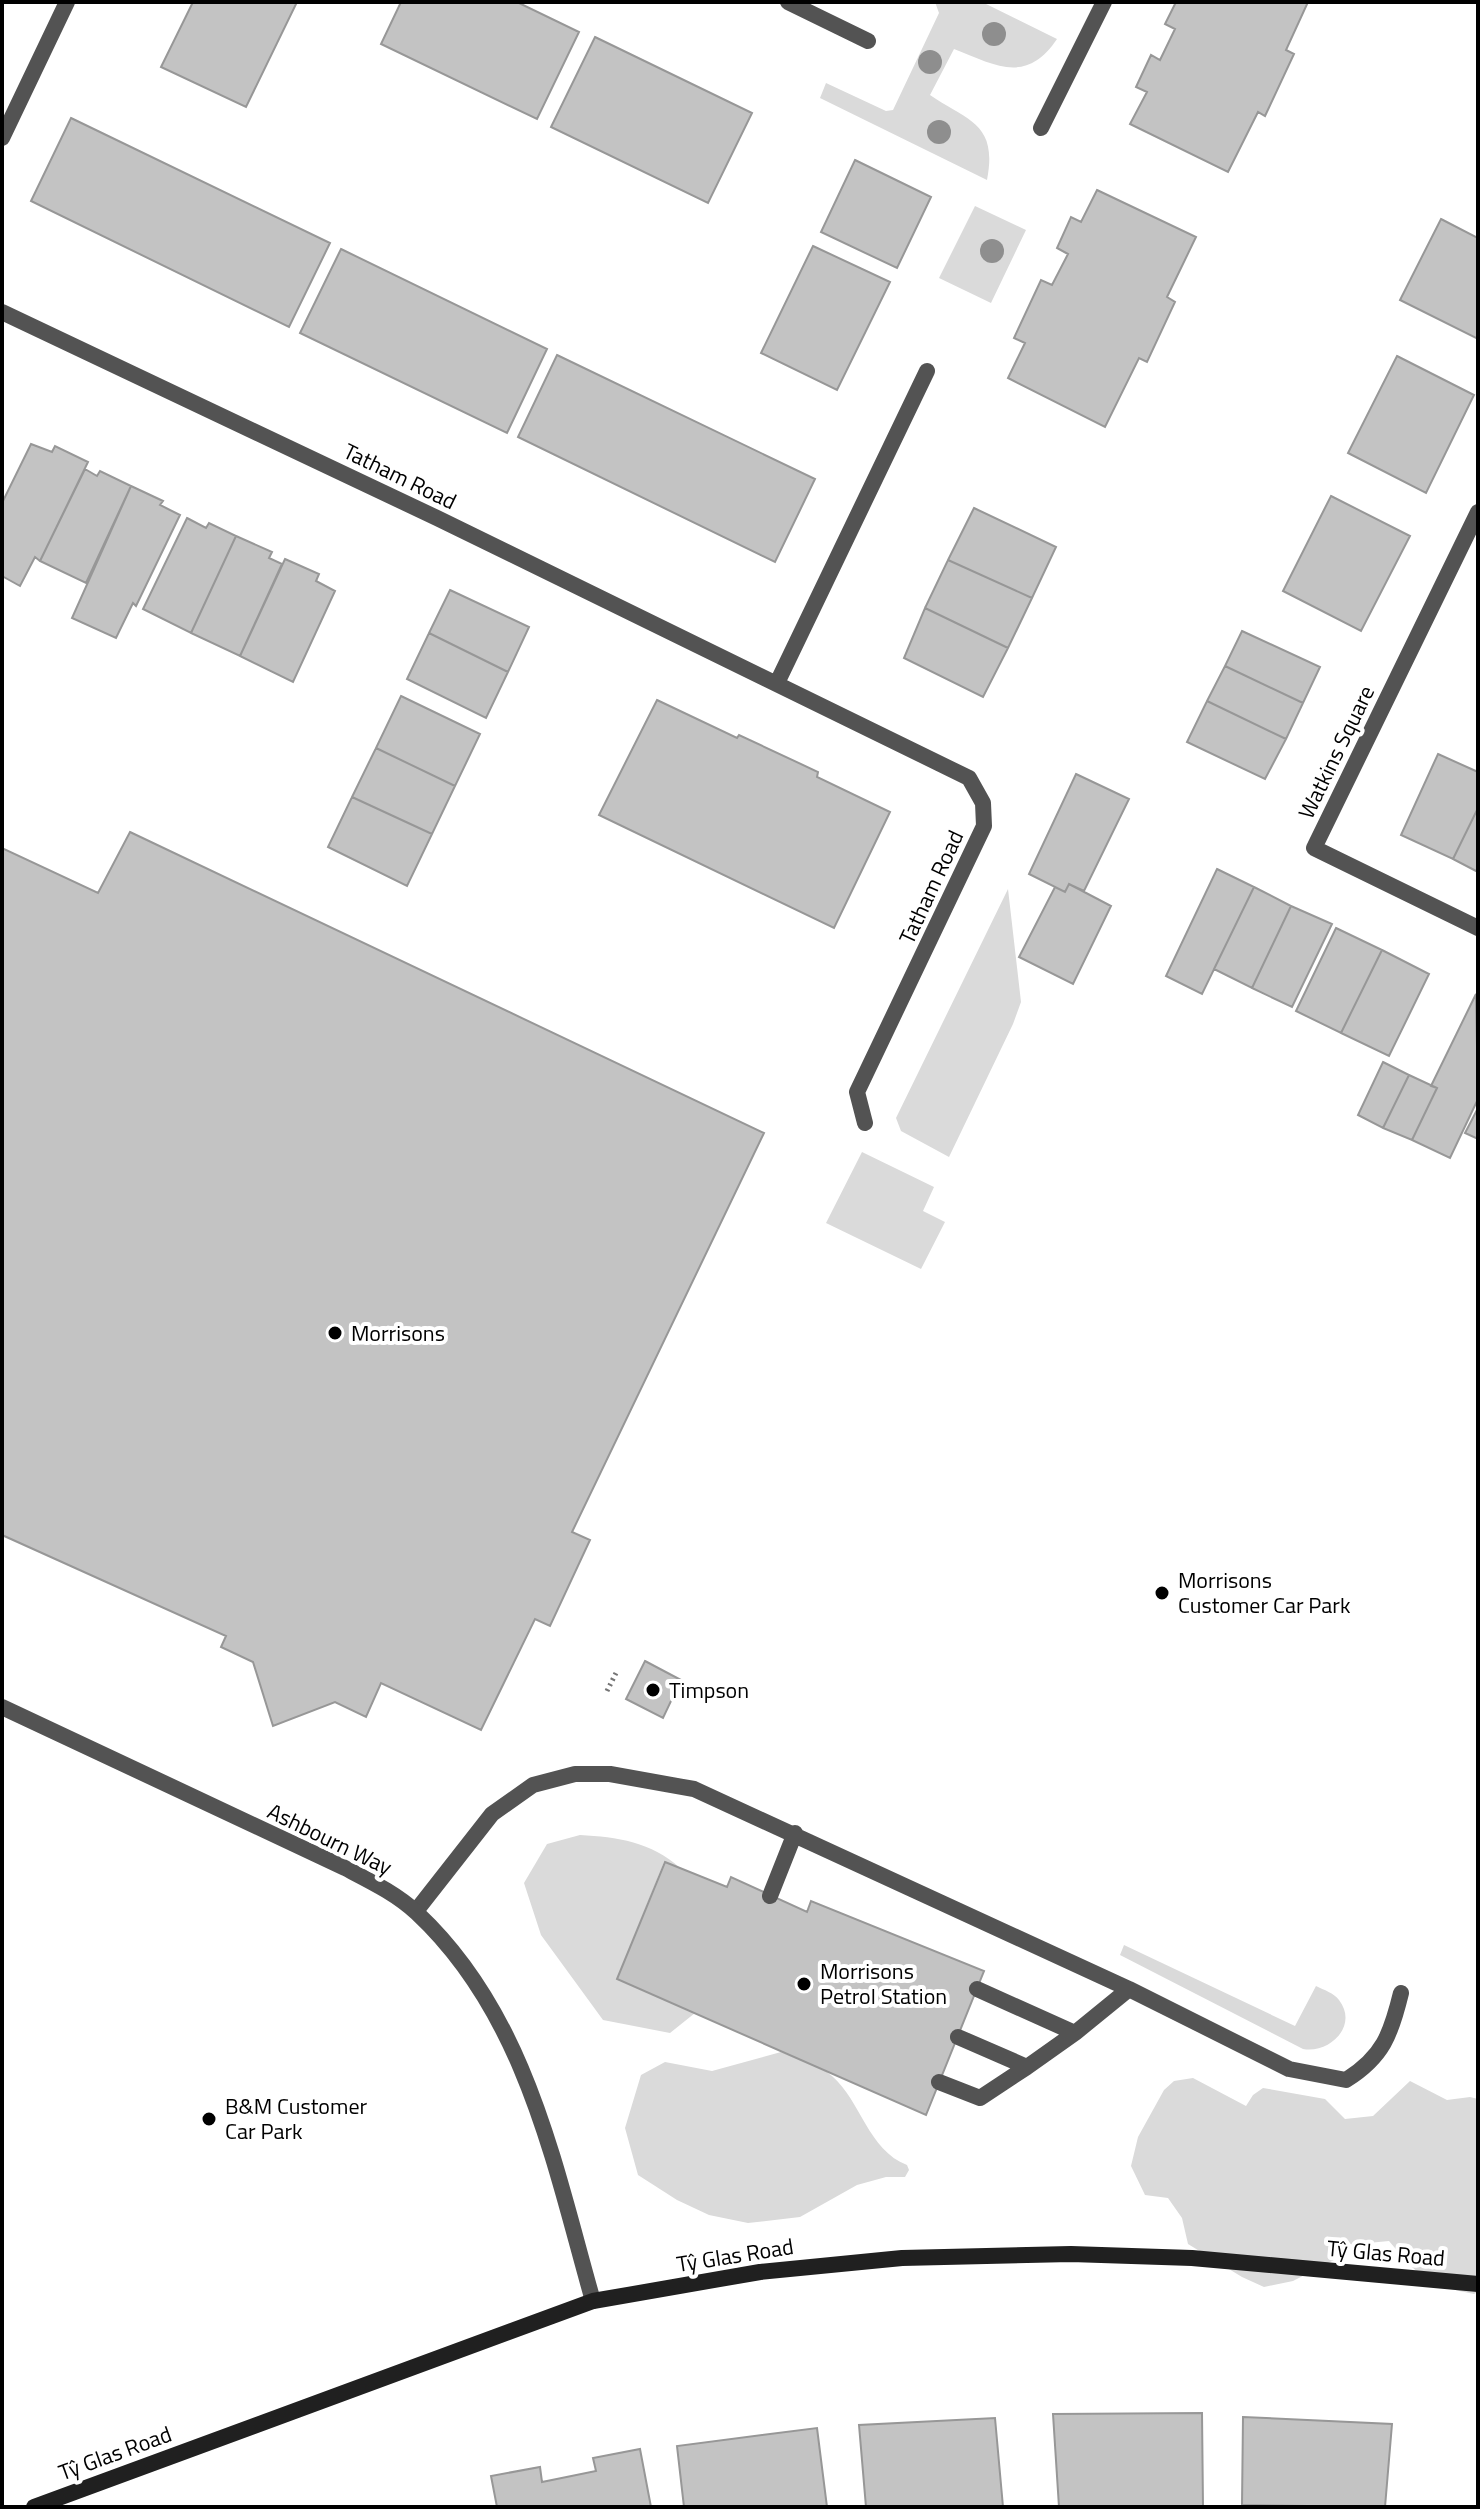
<svg xmlns="http://www.w3.org/2000/svg" width="1480" height="2509" viewBox="0 0 1480 2509" font-family="'Titillium Web',sans-serif">
  <style>
    .green { fill: #dadada }
    .building { fill: #c3c3c3; stroke: #979797; stroke-width: 2 }
    .lines { fill: none; stroke-linecap: round; stroke-linejoin: round }
    .path { stroke: #757575; stroke-width: 5; stroke-dasharray: 2 4; stroke-linecap: butt }
    .lane { stroke: #535353; stroke-width: 16 }
    .street { stroke: #535353; stroke-width: 16 }
    .secondary { stroke: #202020; stroke-width: 16 }
    .tree { fill: #8e8e8e }
    .poi-dot { fill: #000; stroke: #fff; stroke-width: 3 }
    .labels { text-anchor: middle; dominant-baseline: central; stroke-width: 8; stroke-linejoin: round; paint-order: stroke }
    .street-label { font-size: 22px; fill: #000; stroke: #fff }
    .poi-label { font-size: 22px; fill: #000; stroke: #fff; text-anchor: start }
  </style>
  <rect width="100%" height="100%" fill="#fff"/>
  <path class="green" d="M935 2H982L1057 39C1026 85 995 65 954 49L930 95C968 121 998 123 987 180L820 98 826 83 886 111 893 110 939 13Z
    M975 206 1026 230 991 303 939 278Z
    M1008 889 1021 1002 1013 1024 949 1157 901 1131 896 1118Z
    M862 1152 934 1187 923 1211 945 1222 921 1269 826 1223Z
    M580 1835C617 1837 652 1842 680 1868L664 1862 617 1979 695 2013 670 2033 603 2020 541 1935 524 1883 547 1844Z
    M1124 1945 1295 2026 1316 1986C1324 1990 1334 1993 1339 2000 1359 2026 1329 2054 1303 2049L1120 1955Z
    M781 2052C797 2059 819 2065 832 2076 861 2101 868 2150 907 2165L909 2170 905 2177H886L857 2185 800 2217 748 2223 709 2215 677 2200 638 2175 625 2128 641 2075 665 2062 712 2071Z
    M1193 2078 1246 2106 1253 2095 1263 2088 1325 2099 1345 2119 1373 2116 1410 2081 1447 2100 1470 2097 1478 2099V2292L1474 2294C1427 2285 1419 2277 1389 2241L1347 2245 1334 2260 1293 2281 1264 2287 1242 2277 1188 2244 1182 2218 1168 2198 1145 2195 1131 2166 1138 2137 1164 2090 1174 2081Z"/>
  <path class="building" d="M193 2H297L246 107 161 67Z
    M401 2H517L579 32 537 119 381 44Z
    M1176 2H1308L1286 50 1294 54 1265 116 1258 112 1228 172 1130 124 1147 92 1136 87 1151 55 1160 60 1175 29 1165 24Z
    M595 37 752 113 708 203 551 127Z
    M71 118 330 243 289 327 31 201Z
    M855 160 931 197 897 268 821 232Z
    M1097 190 1196 237 1167 297 1175 302 1147 362 1139 358 1105 427 1008 378 1025 343 1014 338 1041 280 1052 285 1068 254 1057 248 1071 217 1081 222Z
    M1441 219 1478 238V339L1400 300Z
    M813 246 890 282 837 390 761 353Z
    M341 249 547 349 507 433 300 333Z
    M557 355 815 479 775 562 518 437Z
    M1397 356 1474 395 1426 493 1348 453Z
    M31 444 52 452 55 446 88 462 40 561 35 557 20 586 2 576V503Z
    M85 469 97 476 100 471 131 486 86 583 40 561Z
    M131 486 163 501 160 505 180 515 136 606 133 603 116 638 72 618Z
    M1331 496 1410 536 1361 631 1283 591Z
    M974 508 1056 547 1032 598 948 560Z
    M187 518 206 528 209 523 236 536 191 633 143 609Z
    M236 536 272 552 269 558 282 564 240 656 191 633Z
    M285 559 319 574 316 581 335 591 293 682 240 656Z
    M948 560 1032 598 1008 648 925 608Z
    M450 590 529 627 508 672 429 633Z
    M925 608 1008 648 983 697 904 658Z
    M1242 631 1320 667 1303 703 1225 666Z
    M429 633 508 672 486 718 407 679Z
    M1225 666 1303 703 1286 739 1207 701Z
    M401 696 480 734 455 786 376 748Z
    M657 700 737 738 739 735 818 772 817 777 890 812 834 928 599 815Z
    M1207 701 1286 739 1265 779 1187 742Z
    M376 748 455 786 432 834 352 797Z
    M1438 754 1478 772V808L1453 859 1401 835Z
    M1076 774 1129 799 1084 891 1069 884 1065 892 1029 874Z
    M352 797 432 834 407 886 328 847Z
    M1478 808V872L1453 859Z
    M130 832 764 1133 572 1532 590 1540 550 1626 535 1619 481 1730 381 1683 366 1717 335 1702 273 1726 253 1662 221 1647 226 1636 2 1535V848L98 893Z
    M1217 869 1254 887 1202 994 1166 976Z
    M1069 884 1111 906 1073 984 1019 957 1055 887 1065 892Z
    M1254 887 1291 906 1252 988 1214 969Z
    M1291 906 1332 924 1292 1007 1252 988Z
    M1336 928 1382 950 1341 1033 1296 1011Z
    M1382 950 1429 974 1389 1056 1341 1033Z
    M1476 994 1478 1099 1450 1158 1412 1140 1437 1088 1431 1086Z
    M1383 1062 1409 1075 1383 1128 1358 1115Z
    M1409 1075 1437 1088 1412 1140 1383 1128Z
    M1478 1108V1139L1465 1133Z
    M645 1661 681 1680 663 1718 626 1699Z
    M665 1862 727 1887 731 1877 807 1912 811 1901 984 1971 926 2115 617 1979Z
    M1202 2413 1203 2507H1059L1053 2414Z
    M1243 2417 1392 2424 1385 2507 1242 2505Z
    M995 2418 1003 2507H866L859 2425Z
    M817 2428 827 2507H684L677 2446Z
    M640 2449 651 2507H497L491 2476 540 2467 542 2482 596 2471 593 2458Z"/>
  <g class="lines">
    <path class="path" d="M607 1691 616 1673"/>
    <path class="lane" d="M770 1896 795 1833
      M416 1911 492 1814 533 1785 575 1774H610L694 1789 1129 1989 1289 2069 1346 2080C1383 2057 1391 2034 1401 1993
      M977 1989 1075 2033 1129 1989
      M958 2037 1027 2067 1075 2033
      M939 2082 980 2098 1027 2067"/>
    <path class="street" d="M788 2 868 41
      M1041 128 1104 2
      M2 138 67 2
      M2 312 437 518 969 778 983 803 984 826 857 1092 865 1123
      M1478 512 1314 848 1478 928
      M777 683 927 371
      M2 1707 345 1868C370 1881 397 1894 417 1913 526 2015 554 2164 593 2301"/>
    <path class="secondary" d="M34 2507 593 2301 760 2272 902 2258 1071 2254 1192 2258 1478 2284"/>
  </g>
  <g class="tree">
    <circle cx="994" cy="34" r="12"/>
    <circle cx="930" cy="62" r="12"/>
    <circle cx="939" cy="132" r="12"/>
    <circle cx="992" cy="251" r="12"/>
  </g>
  <g class="poi-dot">
    <circle cx="335" cy="1333" r="8"/>
    <circle cx="1162" cy="1593" r="8"/>
    <circle cx="653" cy="1690" r="8"/>
    <circle cx="804" cy="1984" r="8"/>
    <circle cx="209" cy="2119" r="8"/>
  </g>
  <g class="labels">
    <g class="street-label">
      <text transform="translate(400 476) rotate(26)">Tatham Road</text>
      <text transform="translate(1336 752) rotate(-64)">Watkins Square</text>
      <text transform="translate(931 887) rotate(-65)">Tatham Road</text>
      <text transform="translate(330 1839) rotate(26)">Ashbourn Way</text>
      <text transform="translate(1386 2253) rotate(5)">Tŷ Glas Road</text>
      <text transform="translate(735 2255) rotate(-9)">Tŷ Glas Road</text>
      <text transform="translate(115 2453) rotate(-20)">Tŷ Glas Road</text>
    </g>
    <g class="poi-label">
      <text x="351" y="1333">Morrisons</text>
      <text x="1178" y="1580">Morrisons<tspan x="1178" dy="25">Customer Car Park</tspan></text>
      <text x="669" y="1690">Timpson</text>
      <text x="820" y="1971">Morrisons<tspan x="820" dy="25">Petrol Station</tspan></text>
      <text x="225" y="2106">B&amp;M Customer<tspan x="225" dy="25">Car Park</tspan></text>
    </g>
  </g>
  <rect width="1480" height="2509" fill="none" stroke="#000000" stroke-width="8"/>
</svg>
